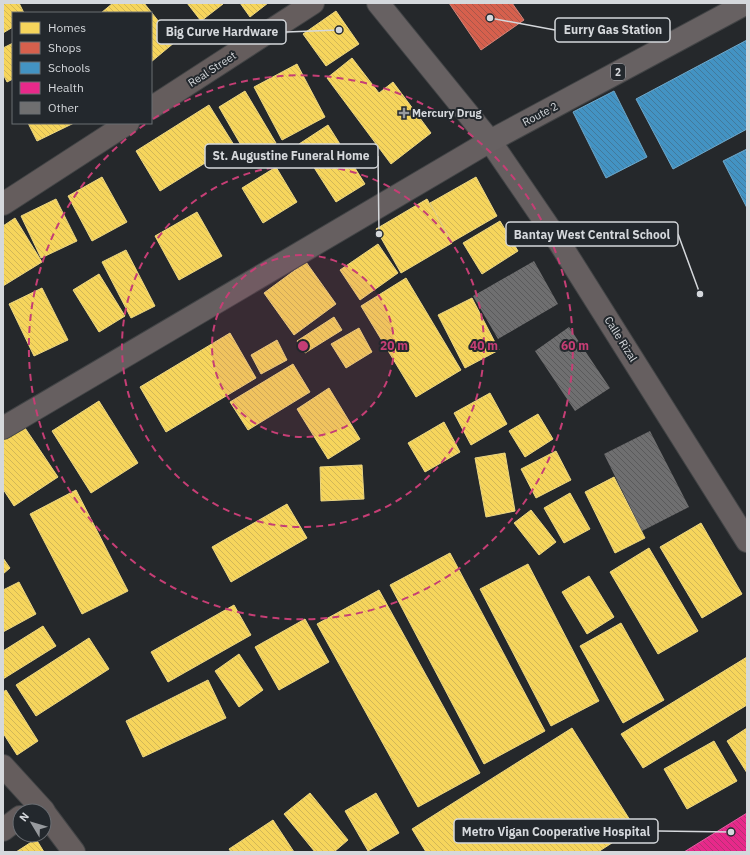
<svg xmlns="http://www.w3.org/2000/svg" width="750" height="855" viewBox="0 0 750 855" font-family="'IBM Plex Sans',sans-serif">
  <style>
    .homes { fill: url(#homes-back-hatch); stroke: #ecd682 }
    .shops { fill: url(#shops-back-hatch); stroke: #d68478 }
    .schools { fill: url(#schools-back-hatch); stroke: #6fa8ca }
    .health { fill: url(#health-back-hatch); stroke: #e25ea3 }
    .building { fill: url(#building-back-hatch) }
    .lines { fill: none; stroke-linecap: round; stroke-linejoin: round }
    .minor-casing { stroke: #424446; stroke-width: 24 }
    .secondary-casing { stroke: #424446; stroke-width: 24 }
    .trunk-casing { stroke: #424446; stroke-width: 24 }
    .minor { stroke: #655d5d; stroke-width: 22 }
    .secondary { stroke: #665f60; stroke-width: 22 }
    .trunk { stroke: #676162; stroke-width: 22 }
    .ring { fill: none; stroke: #c63e75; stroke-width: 2; stroke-dasharray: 7 5 }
    .poi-dot { fill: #979a9e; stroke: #23282d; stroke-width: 1.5 }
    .labels { text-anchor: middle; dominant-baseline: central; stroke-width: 4; stroke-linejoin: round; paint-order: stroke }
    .shield { fill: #23282d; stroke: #a0a3a8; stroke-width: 1 }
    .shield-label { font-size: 10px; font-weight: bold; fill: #d5d8dc }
    .street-label { font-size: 11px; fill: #d5d8dc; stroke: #23282d }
    .poi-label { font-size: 11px; font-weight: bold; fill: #d5d8dc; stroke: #23282d; text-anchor: start }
    .centre { fill: #c63e75; stroke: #23282d; stroke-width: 2 }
    .ring-label { font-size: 12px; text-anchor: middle; font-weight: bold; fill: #c63e75; stroke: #23282d; stroke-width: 4; stroke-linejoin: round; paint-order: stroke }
    .leader { fill: none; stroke: #d5d8dc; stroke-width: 1.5 }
    .callout-dot { fill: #d5d8dc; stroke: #23282d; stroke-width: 1.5 }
    .callout { fill: #23282d; stroke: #d5d8dc; stroke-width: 1.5 }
    .callout-label { font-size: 12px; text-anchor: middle; font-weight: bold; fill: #d5d8dc }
  </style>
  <defs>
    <pattern id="homes-back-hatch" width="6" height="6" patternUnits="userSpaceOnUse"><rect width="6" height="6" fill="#f6d55c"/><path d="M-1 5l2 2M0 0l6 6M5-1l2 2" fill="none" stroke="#d2b757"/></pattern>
    <pattern id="shops-back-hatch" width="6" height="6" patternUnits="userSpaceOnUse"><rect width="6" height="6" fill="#d6604d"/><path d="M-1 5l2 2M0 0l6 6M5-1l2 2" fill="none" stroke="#a9574a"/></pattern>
    <pattern id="schools-back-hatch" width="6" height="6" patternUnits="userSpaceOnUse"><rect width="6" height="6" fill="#4393c3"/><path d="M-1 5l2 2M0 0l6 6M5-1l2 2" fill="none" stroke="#427a9c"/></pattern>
    <pattern id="health-back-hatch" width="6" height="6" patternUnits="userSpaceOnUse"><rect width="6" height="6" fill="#e7298a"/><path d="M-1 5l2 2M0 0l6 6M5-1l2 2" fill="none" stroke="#b53074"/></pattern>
    <pattern id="building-back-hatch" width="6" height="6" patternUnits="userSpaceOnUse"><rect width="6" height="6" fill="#6f6f70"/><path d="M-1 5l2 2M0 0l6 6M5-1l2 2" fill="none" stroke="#5a5a5b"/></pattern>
  </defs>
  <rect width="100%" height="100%" fill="#25282b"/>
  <path class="homes" d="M3 3H19L24 13H13V27L3 33Z
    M113 3H144L175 42 151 62V13H101Z
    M187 3H222L223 4 201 21Z
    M240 3H268L250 17Z
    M336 11 359 44 326 66 303 34Z
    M13 43V79L7 82 3 74V48Z
    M352 58 379 93 393 82 431 133 391 164 327 78Z
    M297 64 325 117 282 140 254 87Z
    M245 91 276 143 249 159 219 107Z
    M209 105 234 145 160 191 136 151Z
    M28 123H74L37 141Z
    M328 125 365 184 336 202 299 144Z
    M276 167 297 202 263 223 242 188Z
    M102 177 127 222 92 241 68 196Z
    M476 177 497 216 452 242 430 203Z
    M56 199 77 241 41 258 21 216Z
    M427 199 452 243 401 273 376 229Z
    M197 212 222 256 179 280 155 236Z
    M15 218 42 262 3 286V226Z
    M500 221 518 251 482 274 463 243Z
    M378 244 398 273 360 300 340 270Z
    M126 250 155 306 131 318 102 262Z
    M306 262 336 304 294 335 264 293Z
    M99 274 125 316 99 332 73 290Z
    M406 278 461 370 416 397 361 306Z
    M42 288 68 340 34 356 9 304Z
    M472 298 499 350 465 368 438 315Z
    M334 317 342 330 305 353 297 341Z
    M359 328 372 352 346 368 331 344Z
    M230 333 256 378 166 432 140 387Z
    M277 340 287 360 261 374 251 355Z
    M293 364 310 392 248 430 230 402Z
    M329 388 360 439 328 459 297 409Z
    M490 393 507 424 471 445 454 413Z
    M99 401 138 463 91 493 52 431Z
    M538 414 553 439 525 457 509 431Z
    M21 422 58 477 14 506 3 489V434Z
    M444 422 460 452 425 472 408 443Z
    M556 451 571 480 536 498 521 469Z
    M505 453 515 511 486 517 475 458Z
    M362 465 364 499 321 501 320 467Z
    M614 477 645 538 615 553 585 492Z
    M76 490 128 591 82 614 30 514Z
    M570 493 590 529 564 543 544 508Z
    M287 504 307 538 231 582 212 547Z
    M531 510 556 542 539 555 514 523Z
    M701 523 742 594 702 618 660 547Z
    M649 548 698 631 658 654 610 572Z
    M450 553 545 731 484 764 390 585Z
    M3 558 10 568 3 574Z
    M528 564 599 701 551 726 480 589Z
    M589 576 614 617 587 634 562 592Z
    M19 582 36 614 3 632V590Z
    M379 590 480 773 418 807 317 624Z
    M234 605 251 635 168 682 151 652Z
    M305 619 329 662 279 690 255 647Z
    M621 623 664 700 623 723 580 646Z
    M43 626 56 646 3 679V651Z
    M89 638 109 669 36 716 16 685Z
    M239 654 263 690 239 707 215 671Z
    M747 657V705L643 768 621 734Z
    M208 680 226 718 143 757 126 721Z
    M6 690 38 741 17 755 3 733V692Z
    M572 728 635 828 598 852H426L412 829Z
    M747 728V773L727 741Z
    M714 741 737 781 687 809 664 769Z
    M310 793 348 840 334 852H315L284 814Z
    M376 793 399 833 368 851 345 811Z
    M273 820 294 852H231L229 849Z
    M36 839 44 852H16Z"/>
  <path class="shops" d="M449 3H512L524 20 481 50Z"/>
  <path class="schools" d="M747 40V129L673 169 636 99Z
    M614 91 647 157 606 178 573 112Z
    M747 149V208L723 161Z"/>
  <path class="health" d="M747 813V852H684Z"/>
  <path class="building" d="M534 261 558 304 498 339 473 296Z
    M569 327 610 388 575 411 535 351Z
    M650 431 689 507 642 531 604 454Z"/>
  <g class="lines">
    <g class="minor-casing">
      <path id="minor" d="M151 108 313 3
        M3 204 128 123
        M3 766 44 811
        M44 812 74 852
        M3 830 20 817"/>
    </g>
    <g class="secondary-casing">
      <path id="secondary" d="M3 428 490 141 559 242 747 541"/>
    </g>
    <g class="trunk-casing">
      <path id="trunk" d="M378 3 490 141 747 3"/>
    </g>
    <use href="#minor" class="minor"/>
    <use href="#secondary" class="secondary"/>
    <use href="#trunk" class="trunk"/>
  </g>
  <circle cx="303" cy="346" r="91" fill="#c63e75" fill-opacity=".12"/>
  <g class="ring">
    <circle cx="303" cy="346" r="91"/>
    <circle cx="303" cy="346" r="181"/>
    <path d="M153 119A272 272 0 1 1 147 123"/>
  </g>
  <path class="poi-dot" d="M402 107h4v4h4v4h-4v4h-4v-4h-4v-4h4z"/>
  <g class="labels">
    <rect class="shield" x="611" y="64" width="14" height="16" rx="3"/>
    <g class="shield-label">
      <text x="618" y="72">2</text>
    </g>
    <g class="street-label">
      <text transform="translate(212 69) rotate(-33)">Real Street</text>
      <text transform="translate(540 114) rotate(-28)">Route 2</text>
      <text transform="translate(621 339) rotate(58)">Calle Rizal</text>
    </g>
    <g class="poi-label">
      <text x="412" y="113">Mercury Drug</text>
    </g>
  </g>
  <circle cx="303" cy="346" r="6" class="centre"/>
  <g class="ring-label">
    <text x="394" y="350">20 m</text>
    <text x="484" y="350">40 m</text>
    <text x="575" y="350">60 m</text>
  </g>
  <path class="leader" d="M490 18L555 30M339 30L286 32M379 234L378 156M700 294L678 234M731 832L658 831"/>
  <g class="callout-dot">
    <circle cx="490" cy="18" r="4"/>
    <circle cx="339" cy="30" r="4"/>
    <circle cx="379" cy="234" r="4"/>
    <circle cx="700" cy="294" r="4"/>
    <circle cx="731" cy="832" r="4"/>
  </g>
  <g class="callout">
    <rect x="555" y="18" width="115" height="24" rx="4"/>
    <rect x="157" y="20" width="129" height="24" rx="4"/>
    <rect x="205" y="144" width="173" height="24" rx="4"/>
    <rect x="506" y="222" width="172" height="24" rx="4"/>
    <rect x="454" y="819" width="204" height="24" rx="4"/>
  </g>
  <g class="callout-label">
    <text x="613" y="34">Eurry Gas Station</text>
    <text x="222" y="36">Big Curve Hardware</text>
    <text x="291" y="160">St. Augustine Funeral Home</text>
    <text x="592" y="239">Bantay West Central School</text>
    <text x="556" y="836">Metro Vigan Cooperative Hospital</text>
  </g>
  <rect width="750" height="855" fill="none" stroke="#d5d8dc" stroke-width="8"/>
  <rect x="12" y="12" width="140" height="112" fill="#23282d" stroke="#6a6e73"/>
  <rect x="20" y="22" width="20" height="12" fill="#f6d55c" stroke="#6a6e73"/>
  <text x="48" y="32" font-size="12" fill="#d5d8dc">Homes</text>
  <rect x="20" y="42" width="20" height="12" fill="#d6604d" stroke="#6a6e73"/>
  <text x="48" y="52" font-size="12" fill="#d5d8dc">Shops</text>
  <rect x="20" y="62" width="20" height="12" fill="#4393c3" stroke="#6a6e73"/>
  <text x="48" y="72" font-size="12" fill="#d5d8dc">Schools</text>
  <rect x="20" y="82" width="20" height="12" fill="#e7298a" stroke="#6a6e73"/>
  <text x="48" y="92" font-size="12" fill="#d5d8dc">Health</text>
  <rect x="20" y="102" width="20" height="12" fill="#6f6f70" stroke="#6a6e73"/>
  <text x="48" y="112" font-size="12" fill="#d5d8dc">Other</text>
  <g transform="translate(32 823) rotate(308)"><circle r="19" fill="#23282d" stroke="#6a6e73"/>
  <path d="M0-3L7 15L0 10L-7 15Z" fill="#979a9e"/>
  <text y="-6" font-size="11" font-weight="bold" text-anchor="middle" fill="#d5d8dc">N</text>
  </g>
</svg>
